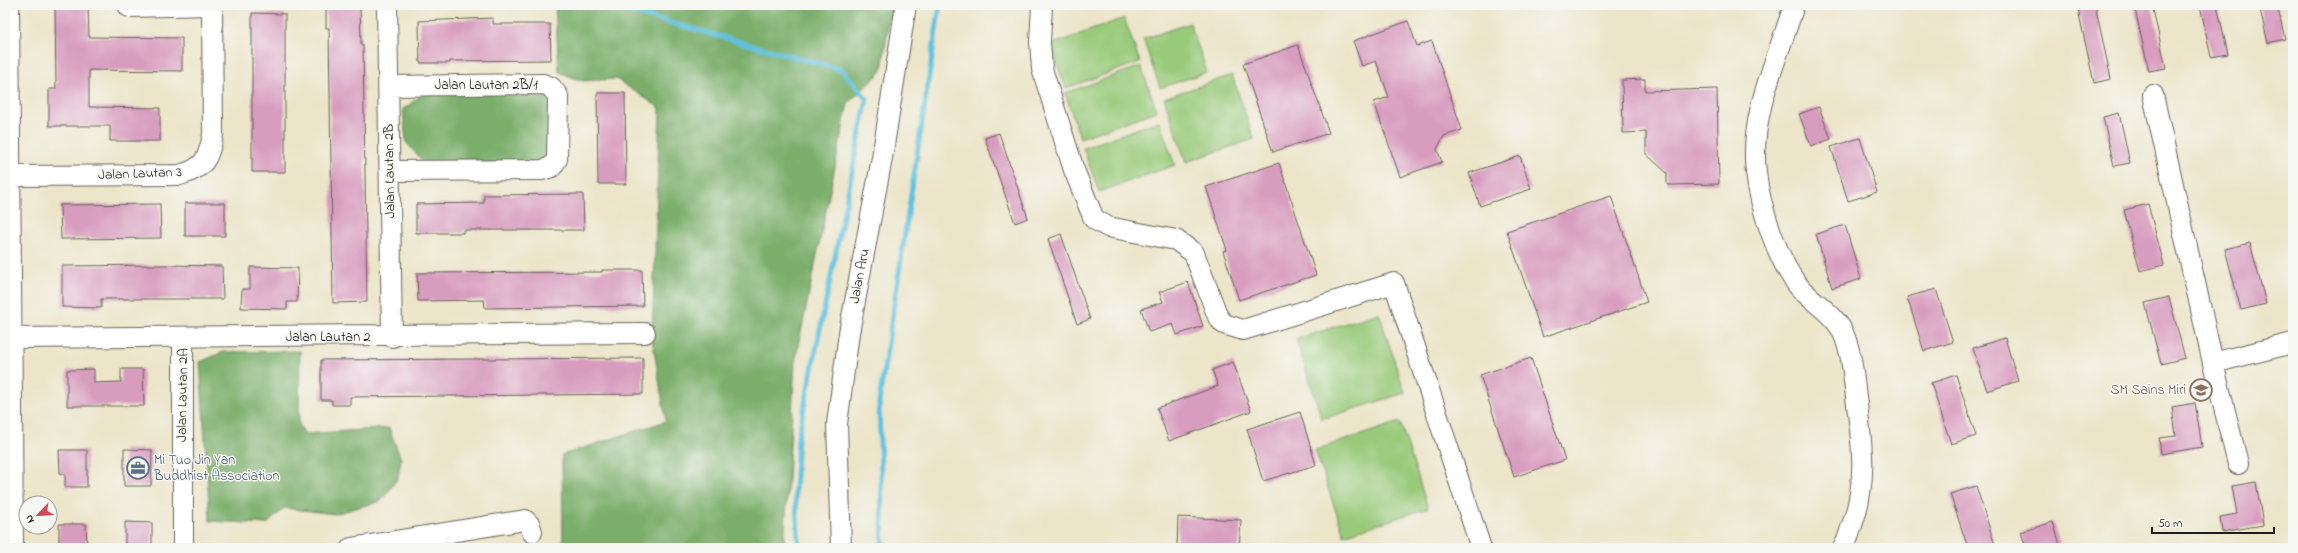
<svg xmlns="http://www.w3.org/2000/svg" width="2298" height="553" viewBox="0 0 2298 553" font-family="'Indie Flower',sans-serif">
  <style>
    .green { fill: #99ca7a; stroke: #5a734b }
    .forest { fill: #7aae6a; stroke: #4b6543 }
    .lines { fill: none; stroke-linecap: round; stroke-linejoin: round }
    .stream { stroke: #60c1de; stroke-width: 5 }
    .building { fill: #d89cbf }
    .minor-casing { stroke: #656259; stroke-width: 22 }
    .minor { stroke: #fff; stroke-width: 20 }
    .labels { text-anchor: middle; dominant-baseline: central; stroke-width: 3; stroke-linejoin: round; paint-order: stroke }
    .street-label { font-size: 14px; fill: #1c1c1c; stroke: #f6f6f2 }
    .education-label { font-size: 14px; fill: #785e54; stroke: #f6f6f2; text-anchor: end }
    .service-label { font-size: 14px; fill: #4e5e75; stroke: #f6f6f2; text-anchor: start }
  </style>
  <rect width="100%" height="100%" fill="#f6f6f2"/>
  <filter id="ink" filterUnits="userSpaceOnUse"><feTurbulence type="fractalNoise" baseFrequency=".025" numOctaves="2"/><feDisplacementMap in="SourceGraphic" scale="8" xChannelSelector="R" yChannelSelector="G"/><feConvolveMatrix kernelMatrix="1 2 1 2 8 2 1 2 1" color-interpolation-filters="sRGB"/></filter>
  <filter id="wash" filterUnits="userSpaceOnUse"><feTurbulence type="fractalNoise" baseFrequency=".012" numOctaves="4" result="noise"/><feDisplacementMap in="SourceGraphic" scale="16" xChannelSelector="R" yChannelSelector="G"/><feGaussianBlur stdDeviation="0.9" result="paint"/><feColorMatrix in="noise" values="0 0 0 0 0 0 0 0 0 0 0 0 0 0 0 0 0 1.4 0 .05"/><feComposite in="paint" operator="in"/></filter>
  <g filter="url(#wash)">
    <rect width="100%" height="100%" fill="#ece5c9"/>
    <path class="green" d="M1124 18 1140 62 1066 88 1050 45Z
      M1190 23 1207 72 1160 88 1143 39Z
      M1141 66 1157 111 1080 138 1065 93Z
      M1232 75 1254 139 1186 162 1164 98Z
      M1159 121 1175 165 1099 192 1083 148Z
      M1379 313 1405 393 1322 419 1296 339Z
      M1400 422 1428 508 1344 535 1315 450Z"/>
    <path class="forest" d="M555 5H891L882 71 848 103 795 362 784 548H563L562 455 666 421 652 339 660 108 616 79 582 81 559 72Z
      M539 88 552 97 553 157 539 166 424 163 406 142 403 109 429 90Z
      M300 351 299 424 304 434 389 428 401 459 398 478 381 501 335 514 284 508 267 524 210 521 200 362 223 352Z"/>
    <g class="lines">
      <path class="stream" d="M606 5 842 70 867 99 798 438 795 491 799 548
        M883 548 879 402 940 5"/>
    </g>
    <g id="blocks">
      <path class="building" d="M55 5H88L89 37 182 38V71L89 70V107L160 108V141H110V126H49V89H56Z
        M326 5H360L361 45H363L367 302 333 303 329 28H326Z
        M2077 5H2095L2111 79 2094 83Z
        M2134 5H2152L2166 68 2149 71Z
        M2200 5H2217L2228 54 2211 57Z
        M2259 5H2277L2285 39 2268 43Z
        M252 13 285 14V172H252Z
        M493 18V24H550L551 60 450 61V63H420L419 21Z
        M1408 21 1417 46 1432 41 1462 130 1444 136 1437 149 1442 162 1400 177 1374 102 1389 97 1376 61 1362 66 1353 41Z
        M1298 45 1329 133 1273 152 1243 64Z
        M1645 79V91L1717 89 1719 184 1667 185V173L1646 154V132L1623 133 1622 80Z
        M597 93H625L626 184H598Z
        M1819 107 1831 139 1811 146 1799 114Z
        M2119 113 2130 163 2114 166 2103 117Z
        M999 133 1028 218 1015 223 985 138Z
        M1860 138 1877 192 1848 201 1831 147Z
        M1520 156 1531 189 1480 206 1469 173Z
        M1279 163 1316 275 1239 300 1223 251 1227 250 1206 187Z
        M583 194 584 230H463V233H416V204L484 203V195Z
        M1611 196 1647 302 1543 337 1507 231Z
        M185 203H225V236H185Z
        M160 204 161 238 61 239 60 205Z
        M2148 204 2164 265 2140 271 2124 210Z
        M1845 225 1861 279 1832 288 1816 234Z
        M1061 234 1090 319 1077 324 1048 239Z
        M2250 243 2266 304 2241 310 2225 249Z
        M163 265 222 266 223 299H101V308L62 307V266Z
        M250 267 298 268 297 302H287V309L241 308 242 289H250Z
        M602 270H642L643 306 485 308 484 300 418 301 417 273 602 272Z
        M1188 282 1203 326 1177 335 1173 324 1149 332 1141 309 1163 302 1159 292Z
        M1936 289 1953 342 1924 351 1907 297Z
        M2169 297 2185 358 2161 364 2145 303Z
        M2005 338 2018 381 1987 391 1973 348Z
        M643 358V394L350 397V405H332V400H321V360Z
        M1531 358 1565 460 1514 477 1480 375Z
        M1233 362 1251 411 1169 441 1157 408 1218 386 1212 370Z
        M94 369V383L121 382V369H143L144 406H67V370Z
        M1956 375 1976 436 1951 444 1931 383Z
        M2195 403 2202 447 2161 454 2159 438 2176 436 2172 407Z
        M1300 412 1316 465 1263 481 1247 429Z
        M124 449 152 450 151 486H124Z
        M59 450H87V487H65V474L60 473Z
        M2256 482 2263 525 2222 532 2220 517 2237 514 2232 486Z
        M1976 486 1996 548H1968L1950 494Z
        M1178 517 1241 520 1239 548H1177Z
        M125 522 152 523V548H125Z
        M2053 522 2061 548H2026L2021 532Z
        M59 524H86L87 548 59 547Z"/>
    </g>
  </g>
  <g filter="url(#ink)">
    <use href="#blocks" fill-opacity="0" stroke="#656259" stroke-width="1"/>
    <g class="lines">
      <g class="minor-casing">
        <path id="minor" d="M9 5 13 548
          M387 5 392 337
          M1042 5 1040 42 1042 69 1074 170 1094 219 1108 227 1176 240 1194 253 1218 317 1224 324 1243 330 1394 283 1481 548
          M1794 5C1778 59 1749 114 1756 172 1759 204 1779 265 1801 289 1813 302 1830 311 1840 327 1852 348 1853 374 1856 397 1862 444 1868 480 1852 525 1849 533 1848 541 1843 548
          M129 7 209 5
          M389 86 543 84 551 87 558 96 557 159 552 167 542 170 390 171
          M2153 95 2213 363 2238 464
          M10 176 180 175C205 168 208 159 213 135L212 5
          M11 338 645 333
          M183 338V548
          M2213 363 2293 343
          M351 548 525 520 530 525 532 532
          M841 548 837 424 849 333 882 158 906 5"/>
      </g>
      <use href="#minor" class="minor"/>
    </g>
  </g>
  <defs>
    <g id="school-ring" transform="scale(1.15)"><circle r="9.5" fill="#f6f6f2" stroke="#8d6e63" stroke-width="1.5"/><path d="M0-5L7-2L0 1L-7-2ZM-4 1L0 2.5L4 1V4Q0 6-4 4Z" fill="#8d6e63"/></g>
    <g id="office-ring" transform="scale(1.15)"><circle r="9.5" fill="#f6f6f2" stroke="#5c6f8a" stroke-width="1.5"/><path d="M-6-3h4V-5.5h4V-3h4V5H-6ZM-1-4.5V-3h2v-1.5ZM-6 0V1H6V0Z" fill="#5c6f8a"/></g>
  </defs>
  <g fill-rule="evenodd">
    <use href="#school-ring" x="2201" y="390"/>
    <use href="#office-ring" x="138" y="468"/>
  </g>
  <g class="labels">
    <g class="street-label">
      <text x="486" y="85">Jalan Lautan 2B/1</text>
      <text transform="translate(390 171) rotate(-91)">Jalan Lautan 2B</text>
      <text transform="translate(140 174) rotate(-2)">Jalan Lautan 3</text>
      <text transform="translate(860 276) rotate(-79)">Jalan Aru</text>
      <text x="328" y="337">Jalan Lautan 2</text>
      <text transform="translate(183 395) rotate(-89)">Jalan Lautan 2A</text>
    </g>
    <g class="education-label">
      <text x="2186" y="390">SM Sains Miri</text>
    </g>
    <g class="service-label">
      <text x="154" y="460">Mi Tuo Jin Yan<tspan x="154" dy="16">Buddhist Association</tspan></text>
    </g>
  </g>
  <rect width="2298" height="553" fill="none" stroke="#f6f6f2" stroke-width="20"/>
  <g transform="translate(38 515) rotate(245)"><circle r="19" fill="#f6f6f2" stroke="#9f9f9c"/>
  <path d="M0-3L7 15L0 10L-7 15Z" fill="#d1495b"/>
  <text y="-6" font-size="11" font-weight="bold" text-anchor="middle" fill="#1c1c1c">N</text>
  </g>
  <path d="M2152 527v6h122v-6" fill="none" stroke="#1c1c1c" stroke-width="2"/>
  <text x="2158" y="527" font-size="12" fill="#1c1c1c" stroke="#f6f6f2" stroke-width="3" paint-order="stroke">50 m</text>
</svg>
